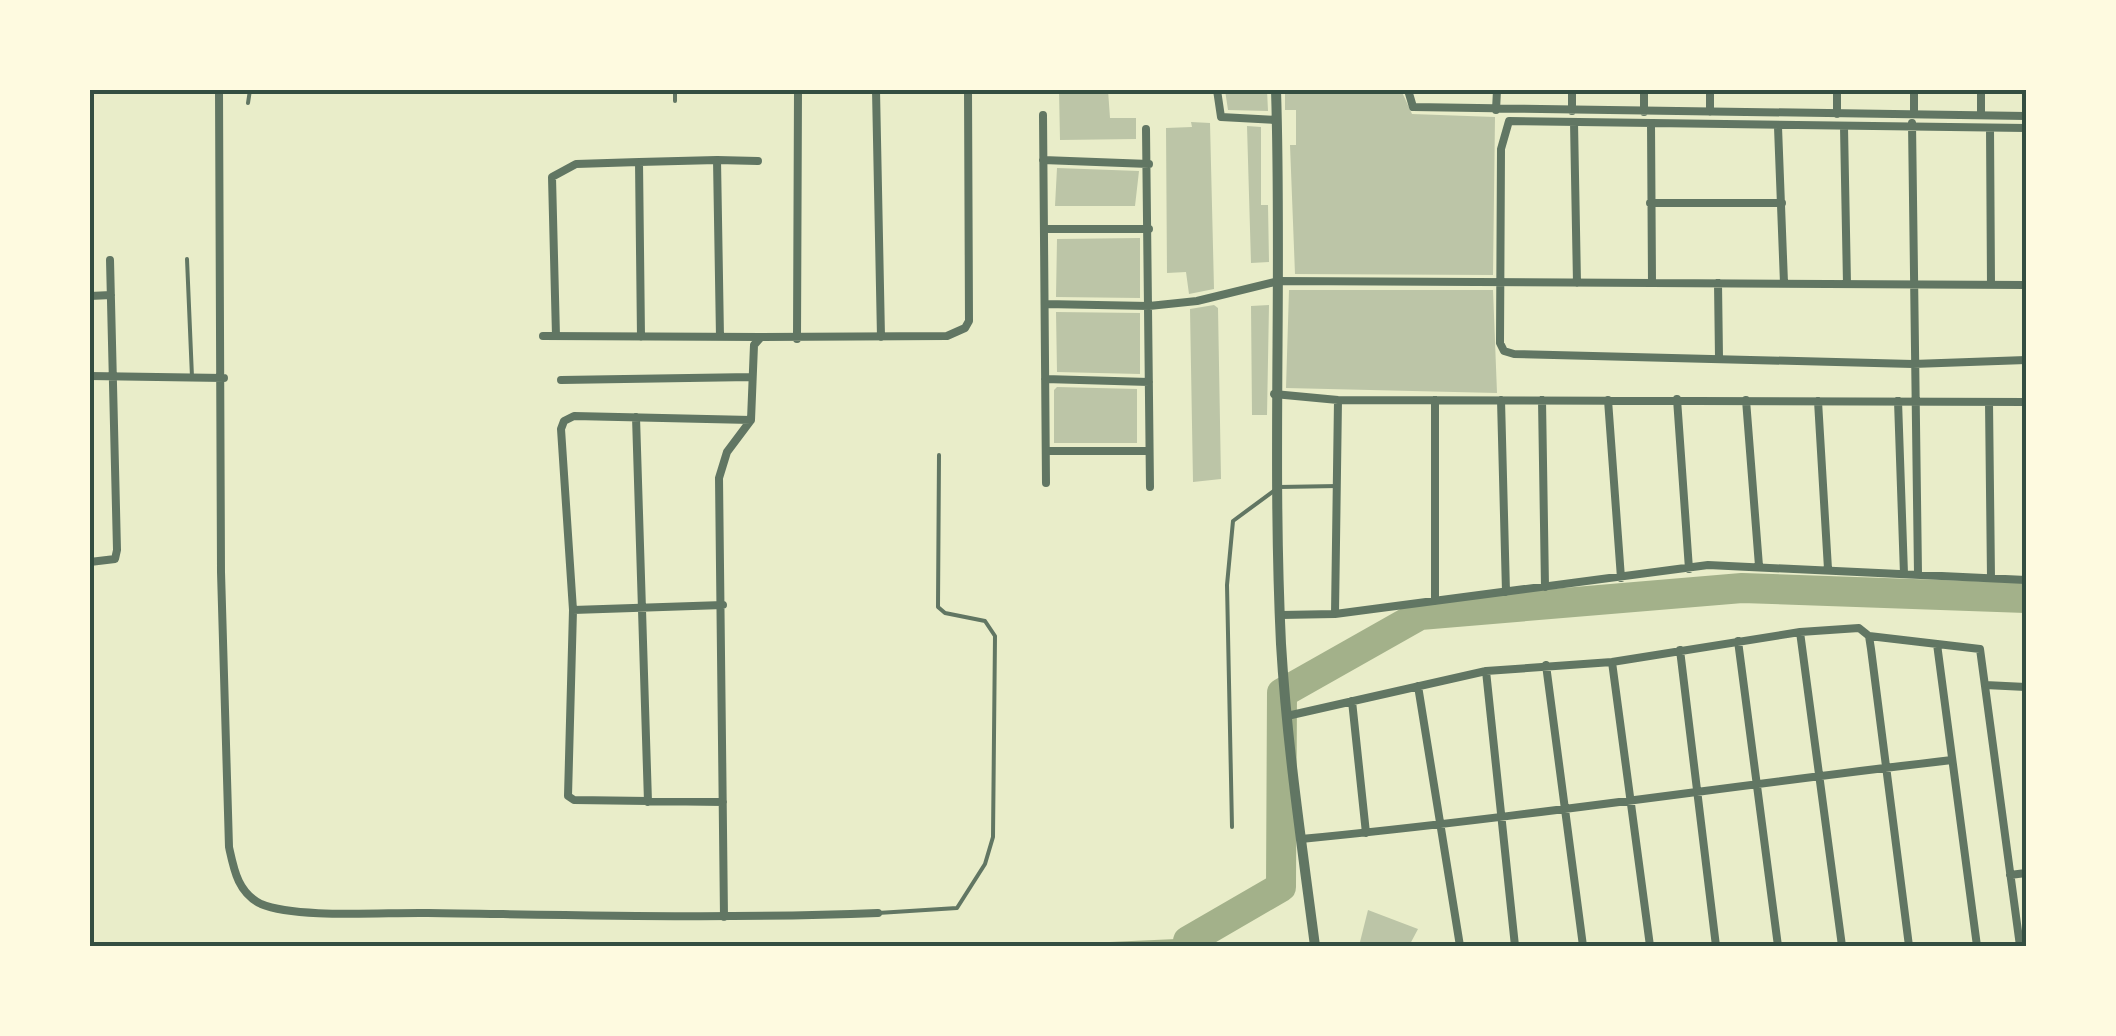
<svg xmlns="http://www.w3.org/2000/svg" width="2116" height="1036" viewBox="0 0 2116 1036" font-family="Montserrat,sans-serif">
  <style>
    .lines { fill: none; stroke-linecap: round; stroke-linejoin: round }
    .stream { stroke: #a3b18a; stroke-width: 5 }
    .river { stroke: #a3b18a; stroke-width: 30 }
    .building { fill: #bcc5a7 }
    .service { stroke: #617663; stroke-width: 4 }
    .minor { stroke: #617663; stroke-width: 8 }
    .tertiary { stroke: #617663; stroke-width: 10 }
    .neatline { fill: none; stroke: #344e41; stroke-width: 4 }
  </style>
  <rect width="100%" height="100%" fill="#e9edc9"/>
  <g class="lines">
    <path class="stream" d="M1076 946 1188 941 1219 946"/>
    <path class="river" d="M1188 941 1281 887 1282 693 1420 615 1742 588 2026 598"/>
  </g>
  <path class="building" d="M1059 90H1108L1110 118H1136V139L1060 140Z
    M1225 90H1267L1268 111 1228 110Z
    M1285 90H1401L1412 114 1495 117 1493 275 1295 274 1290 145H1296V110H1285Z
    M1191 122 1210 123 1214 289 1189 294 1186 272 1167 273 1166 128 1192 127Z
    M1247 126 1261 127V205H1268L1269 262 1251 263Z
    M1057 168 1139 171 1135 206H1055Z
    M1140 238V298L1056 297 1057 239Z
    M1289 290H1493L1497 393 1286 388Z
    M1214 305 1218 308 1221 479 1193 482 1190 309Z
    M1269 305 1267 415H1252L1251 306Z
    M1056 312 1140 313V374L1057 372Z
    M1057 387 1137 389V443H1054V390Z
    M1368 910 1418 929 1409 946H1359Z"/>
  <g class="lines">
    <path class="service" d="M675 90V101
      M248 103 250 90
      M187 259 192 377
      M1232 827 1227 585 1233 521 1279 487 1338 486
      M878 913 957 908 985 864 993 837 995 636 985 621 945 613 938 607 939 455"/>
    <path class="minor" d="M219 90 221 572 229 847C234 870 238 893 261 904 297 919 386 912 428 913 578 915 728 919 878 913
      M876 90 881 337
      M1217 90 1221 117 1277 120
      M1408 90 1413 107 2026 116
      M1572 90V111
      M1644 90V112
      M1710 90V112
      M1914 90V114
      M1981 90V115
      M1496 110 1497 90
      M1837 114V90
      M1043 115 1046 483
      M1574 122 1577 283
      M1651 123 1652 282
      M1912 123 1918 574
      M1778 127 1784 283
      M1844 127 1847 284
      M1990 128 1991 285
      M2026 128 1509 121 1501 149 1500 343 1504 351 1514 354 1913 364 2026 360
      M1146 129 1150 487
      M717 160 758 161
      M1043 160 1149 164
      M639 162 717 160 720 337
      M1650 203H1782
      M1044 229H1149
      M1718 283 1719 358
      M90 296 111 295
      M1045 304 1149 306 1197 301 1279 281 2026 285
      M543 336 761 337
      M556 336 552 177 576 164 639 162 641 337
      M797 339 798 90
      M90 376 224 378
      M1045 379 1149 382
      M561 380 752 377
      M1274 394 1338 400 2026 402
      M1677 399 1689 569
      M1435 400V601
      M1501 400 1506 592
      M1542 400 1545 587
      M1608 400 1621 578
      M1746 400 1759 566
      M1818 401 1828 569
      M1898 401 1904 574
      M1989 402 1991 578
      M636 417 648 802
      M1046 451H1148
      M90 562 115 559 117 550 110 260
      M573 610 723 605
      M1335 614 1338 400
      M1281 615 1335 614 1708 565 2026 580
      M1800 632 1842 946
      M1869 636 1980 649 2020 946
      M1738 641 1778 946
      M1937 644 1977 946
      M1680 650 1716 946
      M1612 662 1650 946
      M1546 665 1583 946
      M1486 671 1515 946
      M1985 685 2026 687
      M1418 686 1460 946
      M1352 701 1366 833
      M1287 716 1486 671 1612 662 1800 632 1859 628 1869 636 1871 649 1909 946
      M723 802 574 800 568 796 573 610 561 429 564 421 574 416 751 420
      M1301 839C1519 818 1735 785 1952 760
      M2010 875 2026 873
      M724 917 719 478 727 452 751 420 754 345 761 337 947 336 965 328 969 321 968 90"/>
    <path class="tertiary" d="M1276 90C1282 275 1272 459 1281 644 1287 745 1302 846 1315 946"/>
  </g>
  <rect width="2116" height="1036" fill="none" stroke="#fefae0" stroke-width="185"/>
  <rect x="92" y="92" width="1932" height="852" class="neatline"/>
</svg>
